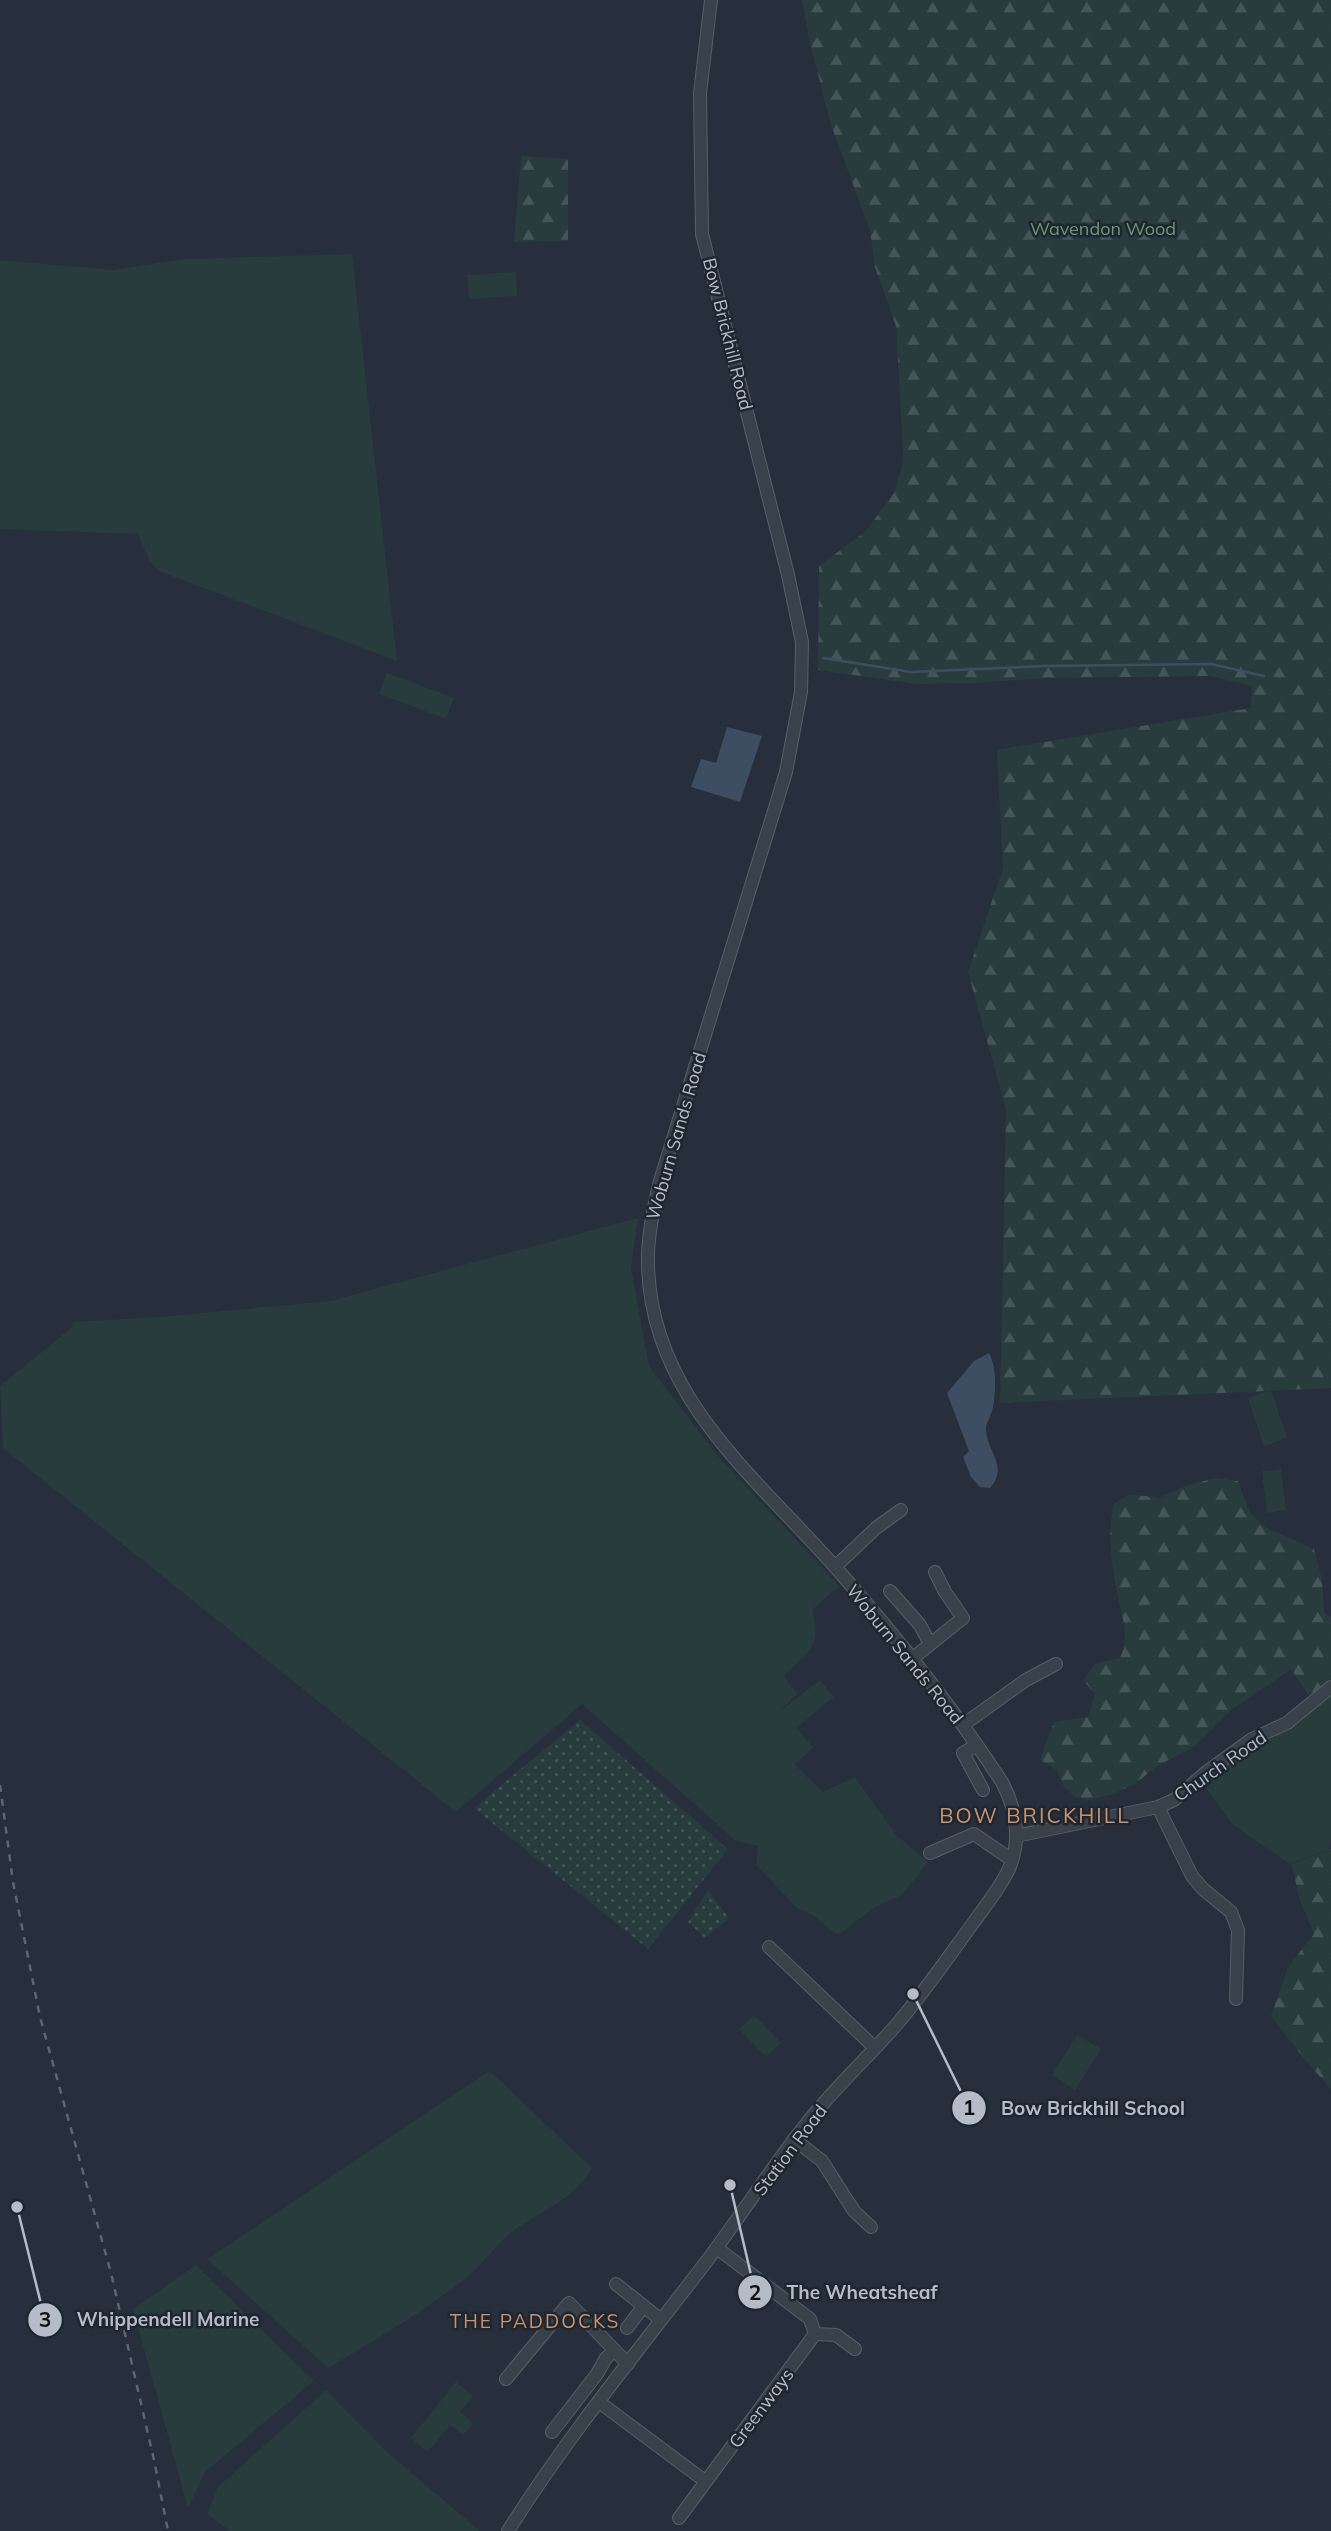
<svg xmlns="http://www.w3.org/2000/svg" width="1331" height="2531" viewBox="0 0 1331 2531" font-family="Mulish,sans-serif">
  <style>
    .grass { fill: #283c3d }
    .forest { fill: url(#forest-firs) }
    .park { fill: url(#park-dots) }
    .water { fill: #3d4e63 }
    .lines { fill: none; stroke-linecap: round; stroke-linejoin: round }
    .stream { stroke: #3d4e63; stroke-width: 2.5 }
    .minor-casing { stroke: #575f69; stroke-width: 14 }
    .minor { stroke: #39414b; stroke-width: 12 }
    .rail { stroke: #5c6572; stroke-width: 2.5; stroke-dasharray: 7 7; stroke-linecap: butt }
    .labels { text-anchor: middle; dominant-baseline: central; stroke-width: 5; stroke-linejoin: round; paint-order: stroke }
    .park-label { font-size: 18px; fill: #6e9676; stroke: #1e2630 }
    .street-label { font-size: 18px; fill: #b5bcc7; stroke: #1e2630 }
    .neighbourhood-label { font-size: 19px; letter-spacing: 2px; fill: #cc926b; stroke: #1e2630 }
    .quarter-label { font-size: 21px; letter-spacing: 2px; fill: #cc926b; stroke: #1e2630 }
    .leader { fill: none; stroke: #b5bcc7; stroke-width: 2.5 }
    .callout-dot { fill: #b5bcc7; stroke: #1e2630; stroke-width: 2.5 }
    .mark-label { font-size: 21px; text-anchor: middle; font-weight: bold; fill: #111 }
    .callout-label { font-size: 19px; text-anchor: middle; font-weight: bold; fill: #b5bcc7; stroke: #1e2630; stroke-width: 5; stroke-linejoin: round; paint-order: stroke }
  </style>
  <defs>
    <pattern id="forest-firs" width="22" height="20" patternUnits="userSpaceOnUse" patternTransform="scale(1.75)"><rect width="22" height="20" fill="#283c3d"/><path d="M5 1l3.5 6h-7zM16 11l3.5 6h-7z" fill="#455658"/></pattern>
    <pattern id="park-dots" width="8" height="8" patternUnits="userSpaceOnUse" patternTransform="scale(1.75)"><rect width="8" height="8" fill="#283c3d"/><path d="M2 2h.1M6 6h.1" fill="none" stroke="#455658" stroke-width="1.8" stroke-linecap="round"/></pattern>
  </defs>
  <rect width="100%" height="100%" fill="#262f3b"/>
  <path class="grass" d="M352 254 397 661 159 571 149 560 138 534 0 529V260L113 270 185 259Z
    M516 272 517 296 469 299 467 275Z
    M387 673 454 698 446 719 379 694Z
    M638 1218 631 1268 649 1366 717 1455 839 1586 812 1610C823 1645 808 1653 784 1676L797 1694 780 1711 820 1680 834 1697 796 1728 813 1747 795 1765 823 1792 855 1777 896 1835 928 1862 902 1895 874 1908 838 1935 812 1915 797 1908 756 1865 758 1846 736 1841 582 1704 456 1812 3 1448 0 1386 71 1328 73 1322 159 1317 330 1301Z
    M1271 1390 1287 1438 1264 1446 1248 1398Z
    M1281 1469 1286 1510 1267 1513 1262 1471Z
    M1331 1695V1842L1328 1850 1290 1864 1233 1825 1203 1784 1252 1747 1289 1729Z
    M754 2015 781 2043 766 2057 739 2029Z
    M1077 2035 1101 2049 1075 2090 1052 2075Z
    M490 2071 592 2168C576 2198 544 2210 517 2228 497 2242 483 2265 463 2280 421 2314 374 2340 328 2368L207 2259Z
    M196 2265 314 2381 205 2472 188 2508 133 2309Z
    M456 2382 473 2396 460 2412 473 2423 463 2435 450 2425 428 2452 411 2438Z
    M326 2390 389 2454 480 2531H230L207 2514 218 2487Z"/>
  <path class="forest" d="M802 0H1331V1388L1000 1403 1006 1110 968 972 1003 868 997 750 1251 708 1252 686 1211 676 1049 678 974 683 917 684 818 670 819 566 866 531 894 493 903 462 902 431 896 326 875 267 870 230 831 125 810 43Z
    M521 156 568 159V241L514 242Z
    M1215 1478 1238 1481 1250 1513 1266 1528 1314 1549 1322 1580 1324 1612 1331 1618V1679L1309 1696 1291 1669 1230 1711 1194 1747 1157 1766 1135 1784 1113 1794 1089 1800 1077 1798 1064 1787 1057 1770 1040 1760 1054 1722 1088 1717 1095 1694 1083 1680 1096 1663 1120 1658C1131 1633 1120 1612 1116 1587 1111 1560 1107 1531 1114 1504L1129 1494 1159 1498 1186 1486Z
    M1331 1849V2089L1306 2061 1271 2016 1288 1967 1314 1934 1299 1898 1292 1864Z"/>
  <path class="park" d="M580 1720 728 1849 648 1949 474 1808Z
    M708 1890 729 1918 705 1938 688 1922Z"/>
  <path class="water" d="M727 727 762 736 740 802 691 787 701 759 716 763Z
    M989 1353C997 1368 996 1390 993 1407 992 1414 987 1421 986 1427 985 1451 1010 1465 990 1488L980 1487 971 1477 963 1457 969 1451 947 1393 974 1361Z"/>
  <g class="lines">
    <path class="stream" d="M823 658 911 672 1045 666 1211 664 1264 676"/>
    <g class="minor-casing">
      <path id="minor" d="M835 1567 876 1528 901 1510
        M890 1591 920 1625 930 1644
        M913 1658 963 1618 945 1592 935 1572
        M963 1725 1026 1680 1056 1664
        M977 1745 963 1753 983 1790
        M1158 1807 1192 1876 1203 1889 1231 1912 1238 1930 1236 1999
        M1016 1836 1158 1807 1174 1800 1205 1773 1252 1739 1287 1723 1331 1687
        M930 1853 974 1834 1012 1860
        M769 1947 875 2048
        M794 2139 822 2161 854 2211 871 2227
        M616 2284 661 2320
        M627 2328 643 2307
        M815 2334 836 2335 855 2349
        M506 2379 569 2303 628 2364
        M599 2402 705 2481
        M552 2432 597 2374 606 2358 614 2351
        M679 2518 815 2334 810 2319 717 2248
        M508 2531C567 2437 638 2351 706 2262 743 2213 776 2160 815 2113 841 2082 871 2054 898 2023 924 1992 947 1959 971 1926 985 1906 1002 1886 1011 1864 1021 1836 1015 1807 1002 1782 952 1706 896 1636 836 1568 753 1474 645 1392 648 1254 649 1229 654 1205 660 1181L786 772 801 692 802 642 788 575 702 234 700 93 711 0"/>
    </g>
    <use href="#minor" class="minor"/>
    <path class="rail" d="M0 1785 13 1882 40 2017 111 2273 154 2460 168 2531"/>
  </g>
  <g class="labels">
    <g class="park-label">
      <text x="1103" y="228">Wavendon Wood</text>
    </g>
    <g class="street-label">
      <text transform="translate(728 334) rotate(76)">Bow Brickhill Road</text>
      <text transform="translate(676 1136) rotate(-74)">Woburn Sands Road</text>
      <text transform="translate(905 1654) rotate(51)">Woburn Sands Road</text>
      <text transform="translate(1220 1766) rotate(-35)">Church Road</text>
      <text transform="translate(790 2150) rotate(-53)">Station Road</text>
      <text transform="translate(761 2408) rotate(-53)">Greenways</text>
    </g>
    <g class="neighbourhood-label">
      <text x="535" y="2321">THE PADDOCKS</text>
    </g>
    <g class="quarter-label">
      <text x="1035" y="1815">BOW BRICKHILL</text>
    </g>
  </g>
  <path class="leader" d="M913 1994L969 2108M730 2185L755 2292M17 2207L45 2320"/>
  <g class="callout-dot">
    <circle cx="913" cy="1994" r="7"/>
    <circle cx="730" cy="2185" r="7"/>
    <circle cx="17" cy="2207" r="7"/>
    <circle cx="969" cy="2108" r="18"/>
    <circle cx="755" cy="2292" r="18"/>
    <circle cx="45" cy="2320" r="18"/>
  </g>
  <g class="mark-label">
    <text x="969" y="2115">1</text>
    <text x="755" y="2300">2</text>
    <text x="45" y="2327">3</text>
  </g>
  <g class="callout-label">
    <text x="1093" y="2115">Bow Brickhill School</text>
    <text x="862" y="2299">The Wheatsheaf</text>
    <text x="168" y="2326">Whippendell Marine</text>
  </g>
</svg>
